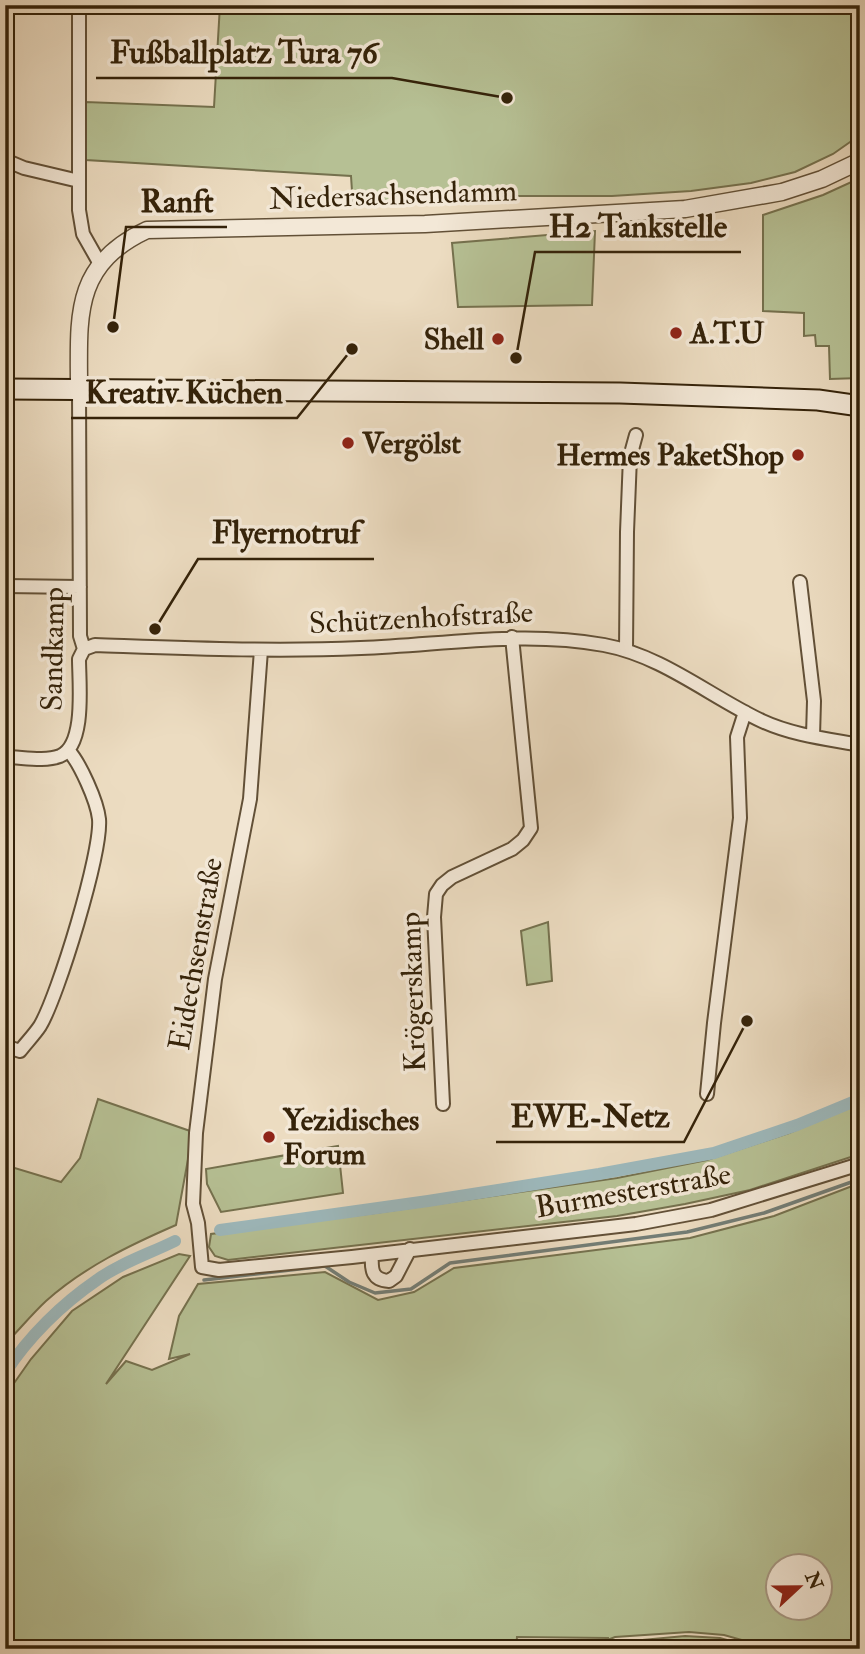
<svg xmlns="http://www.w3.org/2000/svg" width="865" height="1654" viewBox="0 0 865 1654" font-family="'IM FELL Double Pica',serif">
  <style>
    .green { fill: #b6c094; stroke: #75714e; stroke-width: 2; fill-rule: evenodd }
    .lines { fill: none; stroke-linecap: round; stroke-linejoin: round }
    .stream { stroke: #737d75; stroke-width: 3.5 }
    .canal { stroke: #9db9bd; stroke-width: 12 }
    .minor-casing { stroke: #625037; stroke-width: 16 }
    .tertiary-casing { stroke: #625037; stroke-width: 19 }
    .secondary-casing { stroke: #342209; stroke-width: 23 }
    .minor { stroke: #f3e8d7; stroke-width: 12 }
    .tertiary { stroke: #f3e8d7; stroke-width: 16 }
    .secondary { stroke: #f3e8d7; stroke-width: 19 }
    .poi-dot { fill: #8f2418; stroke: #f3e8d7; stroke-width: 2.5 }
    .labels { text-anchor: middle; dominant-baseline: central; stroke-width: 7; stroke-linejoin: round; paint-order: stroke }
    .street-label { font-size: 30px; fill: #342209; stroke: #f3e8d7 }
    .poi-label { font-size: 30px; font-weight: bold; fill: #342209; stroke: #f3e8d7; text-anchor: start }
    .leader { fill: none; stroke: #342209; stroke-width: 2.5 }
    .callout-dot { fill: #342209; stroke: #f3e8d7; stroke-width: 2.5 }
    .callout-label { font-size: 32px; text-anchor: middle; font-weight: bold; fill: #342209; stroke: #f3e8d7; stroke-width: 7; stroke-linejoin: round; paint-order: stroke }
  </style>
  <rect width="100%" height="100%" fill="#ecdcc1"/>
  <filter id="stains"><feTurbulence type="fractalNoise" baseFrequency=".00286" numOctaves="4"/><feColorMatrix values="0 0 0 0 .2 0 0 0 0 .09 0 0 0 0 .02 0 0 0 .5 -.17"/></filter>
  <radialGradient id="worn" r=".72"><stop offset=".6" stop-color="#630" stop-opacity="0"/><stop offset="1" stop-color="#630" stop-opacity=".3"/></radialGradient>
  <path class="green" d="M220 5H678L716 11 719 10V5H860V135L833 154 795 172 751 183 691 191 612 196H415L353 206 351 176 86 160V102L214 107Z
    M860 178V378L830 379 829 346H816L815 335 804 336V313L763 311V215L823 195Z
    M595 231 592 305 458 307 452 243Z
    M548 922 552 981 527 985 521 931Z
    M98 1099 193 1132 176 1225C130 1245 84 1267 46 1301 32 1314 19 1330 5 1344V1165L61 1182 80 1158Z
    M860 1103V1154L750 1190 685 1204 617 1216 228 1260 215 1256 209 1247 211 1234 375 1213 617 1178 707 1160 789 1133Z
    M338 1146 343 1193 221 1212 207 1184 206 1169Z
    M860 1183V1649H774L724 1635 689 1632 615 1637 610 1639V1643L685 1636 720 1638 759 1649H609L608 1638 517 1637 516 1649H5V1396L31 1359 72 1311 123 1277 179 1254 190 1256 106 1384 126 1361 152 1370 190 1354 169 1359 179 1316 198 1284 325 1272 378 1300 414 1292 454 1268 690 1238 774 1216ZM778 1566H820V1608H778Z"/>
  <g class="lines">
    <path class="stream" d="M204 1280 325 1266 349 1282 375 1293 411 1289 450 1263 687 1232 764 1213 860 1179"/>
    <path class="canal" d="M220 1230 428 1201 599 1174 714 1153 797 1125 860 1099
      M5 1373C28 1337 62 1304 97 1280 118 1264 151 1253 175 1241"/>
    <g class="minor-casing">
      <path id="minor" d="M79 5V210L83 234 100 264
        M5 160 24 168 79 181
        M800 582 814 701 813 736
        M5 586 80 587
        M84 649 95 645C183 648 272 652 361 648 442 645 523 630 604 645 663 656 709 696 762 721 792 735 827 739 860 745
        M261 650 250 799 215 979 196 1133 193 1204 198 1223 202 1267 219 1270 352 1257 636 1224 711 1210 860 1164
        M626 650 627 532 630 457 636 435
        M5 757C22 757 44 762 60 756 86 745 79 683 79 659L84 649 80 636 79 389
        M5 1046 20 1051C26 1043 34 1035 40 1026 58 996 102 852 99 819 97 801 80 763 68 750
        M707 1094 714 1023 740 818 737 737 745 712
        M443 1104 434 917 436 894 442 885 452 877 512 849 523 840 531 828 512 637
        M372 1255C371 1270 372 1280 389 1281L396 1276 410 1249"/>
    </g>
    <g class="tertiary-casing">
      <path id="tertiary" d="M79 389C79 317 72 265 147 230L425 224 685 209 782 192 822 179 860 161"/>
    </g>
    <g class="secondary-casing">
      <path id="secondary" d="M5 389 620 393 818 400 860 406"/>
    </g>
    <use href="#minor" class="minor"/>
    <use href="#tertiary" class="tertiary"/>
    <use href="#secondary" class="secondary"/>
  </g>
  <g class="poi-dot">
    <circle cx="676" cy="333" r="7"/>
    <circle cx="498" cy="339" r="7"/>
    <circle cx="348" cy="443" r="7"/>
    <circle cx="798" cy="455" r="7"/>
    <circle cx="269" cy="1137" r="7"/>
  </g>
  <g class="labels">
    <g class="street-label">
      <text transform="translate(393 195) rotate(-2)">Niedersachsendamm</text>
      <text transform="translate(421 618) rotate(-3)">Schützenhofstraße</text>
      <text transform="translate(53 649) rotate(-89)">Sandkamp</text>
      <text transform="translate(196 954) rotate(-80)">Eidechsenstraße</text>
      <text transform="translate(413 992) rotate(-92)">Krögerskamp</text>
      <text transform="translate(633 1191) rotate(-10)">Burmesterstraße</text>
    </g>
    <g class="poi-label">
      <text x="690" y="333">A.T.U</text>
      <text x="484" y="339" text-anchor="end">Shell</text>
      <text x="362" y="443">Vergölst</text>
      <text x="784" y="455" text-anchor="end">Hermes PaketShop</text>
      <text x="283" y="1120">Yezidisches<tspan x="283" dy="34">Forum</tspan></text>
    </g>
  </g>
  <path class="leader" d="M507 98L392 78H96M113 327L126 227H227M516 358L535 252H741M352 349L297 418H71M155 629L198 559H374M747 1021L684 1142H496"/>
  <g class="callout-dot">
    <circle cx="507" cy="98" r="7"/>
    <circle cx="113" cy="327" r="7"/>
    <circle cx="516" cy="358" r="7"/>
    <circle cx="352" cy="349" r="7"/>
    <circle cx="155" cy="629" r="7"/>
    <circle cx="747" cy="1021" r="7"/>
  </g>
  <g class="callout-label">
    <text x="244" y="63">Fußballplatz Tura 76</text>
    <text x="177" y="212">Ranft</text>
    <text x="638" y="237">H2 Tankstelle</text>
    <text x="184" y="403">Kreativ Küchen</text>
    <text x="286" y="543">Flyernotruf</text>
    <text x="590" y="1127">EWE-Netz</text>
  </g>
  <rect width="865" height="1654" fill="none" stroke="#ecdcc1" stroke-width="28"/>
  <rect x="7" y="7" width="851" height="1640" fill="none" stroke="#342209" stroke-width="3.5"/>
  <rect x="14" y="14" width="837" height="1626" fill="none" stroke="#342209" stroke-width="2"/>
  <g transform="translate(799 1587) rotate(68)"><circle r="33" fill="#f3e8d7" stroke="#a79985" stroke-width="2"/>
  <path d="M0-5L12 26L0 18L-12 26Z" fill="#8f2418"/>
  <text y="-10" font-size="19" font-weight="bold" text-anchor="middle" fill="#342209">N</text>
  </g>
  <rect width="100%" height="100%" filter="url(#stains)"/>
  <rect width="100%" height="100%" fill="url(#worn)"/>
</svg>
